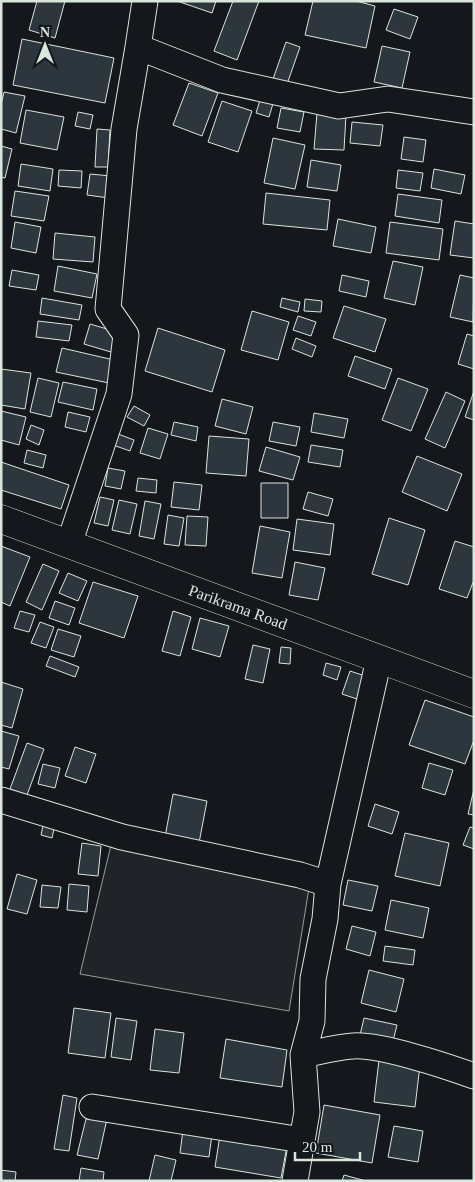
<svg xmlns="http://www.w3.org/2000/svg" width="475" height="1182" viewBox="0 0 475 1182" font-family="Georgia,serif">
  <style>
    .green { fill: #202428; stroke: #939e99 }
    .building { fill: #2c363c; stroke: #d8e6dc }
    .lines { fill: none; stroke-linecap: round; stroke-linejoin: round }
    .minor-casing { stroke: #d8e6dc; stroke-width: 27 }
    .major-casing { stroke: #d8e6dc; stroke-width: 29 }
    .minor { stroke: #14181c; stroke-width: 25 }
    .major { stroke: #14181c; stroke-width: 28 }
    .labels { text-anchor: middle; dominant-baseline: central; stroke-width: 4; stroke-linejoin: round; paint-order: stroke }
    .street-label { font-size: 16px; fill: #d8e6dc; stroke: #14181c }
  </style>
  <rect width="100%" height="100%" fill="#14181c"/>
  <path class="green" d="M112 841 309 888 289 1011 80 974Z"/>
  <path class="building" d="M37 1H65L55 38 29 30Z
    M177 1H216L212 13Z
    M233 1H259L237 60 214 51Z
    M313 1H356L375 6 366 48 305 35Z
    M394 9 418 17 410 39 386 30Z
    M22 39 114 58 105 103 13 85Z
    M286 42 300 47 286 87 272 82Z
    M382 46 410 52 402 88 374 82Z
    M189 83 218 93 202 136 173 125Z
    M4 92 25 96 16 133 1 129V105Z
    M261 97 274 100 269 117 256 113Z
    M222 101 252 111 238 152 208 142Z
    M281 108 304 112 300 132 277 128Z
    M26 110 64 117 57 150 20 143Z
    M78 112 93 115 90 129 75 126Z
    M317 113 346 115 344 150 314 149Z
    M352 122 383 125 380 146 350 143Z
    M97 129 110 130 108 167H95Z
    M404 137 426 140 423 162 401 159Z
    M273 138 305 145 295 189 264 183Z
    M1 146 12 149 5 178 1 177Z
    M311 160 341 165 337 191 307 187Z
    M21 164 53 169 50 191 18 186Z
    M434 169 465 175 461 194 431 188Z
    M59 170 82 171 81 188 58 186Z
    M398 170 423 173 420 191 396 188Z
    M90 174 111 176 109 198 87 195Z
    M15 191 49 196 44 221 11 216Z
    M266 193 330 200 327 230 263 224Z
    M398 194 442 200 439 223 395 216Z
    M338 219 376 227 371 253 333 246Z
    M455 221 474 224V258L450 255Z
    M15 222 41 227 36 253 11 248Z
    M390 222 443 229 439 260 386 253Z
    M55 233 95 237 93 262 53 259Z
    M393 261 423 267 415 305 384 298Z
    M58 266 97 274 92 298 54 291Z
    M12 270 39 275 36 290 9 286Z
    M342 275 369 281 366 297 339 291Z
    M460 275 474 278 473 322 450 317Z
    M42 298 82 305 79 320 40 314Z
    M282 298 300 302 298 312 280 307Z
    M305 299 322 301 321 312 304 311Z
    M344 306 386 319 375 352 333 338Z
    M252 311 289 322 278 360 241 350Z
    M298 316 316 322 311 336 293 330Z
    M38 321 72 325 69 341 36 337Z
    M90 324 117 332 111 352 84 344Z
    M158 328 225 350 212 392 145 371Z
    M467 334 474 336V369L458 364Z
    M296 338 316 346 312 357 292 349Z
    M62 348 114 360 109 383 56 372Z
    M355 356 392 369 385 389 348 376Z
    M1 369 31 373 25 409 1 405Z
    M38 378 59 383 51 417 30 412Z
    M398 378 428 389 411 431 382 420Z
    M63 382 97 389 93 410 58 402Z
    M474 391V420L465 417Z
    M446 392 465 401 445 448 425 439Z
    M222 399 253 407 246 434 215 426Z
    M134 406 150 415 144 426 127 417Z
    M1 411 26 417 19 445 1 440Z
    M68 412 90 417 86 432 65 427Z
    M314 413 348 419 344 438 311 432Z
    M174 422 198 427 196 441 171 435Z
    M273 422 300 427 296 446 269 441Z
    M31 425 44 430 39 445 26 439Z
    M148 428 168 434 160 459 140 453Z
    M118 434 134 440 130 451 113 445Z
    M209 436 249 439 246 476 206 473Z
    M311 445 343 450 340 467 308 462Z
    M266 447 300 457 293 480 259 471Z
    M27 450 46 455 43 468 24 463Z
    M417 456 462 474 447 511 402 492Z
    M1 462 69 485 61 509 1 490Z
    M108 468 125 471 121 489 105 486Z
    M138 478 157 480 156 493 136 491Z
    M174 482 202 485 199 510 171 507Z
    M261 483H288V518H261Z
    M308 492 333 499 328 516 303 509Z
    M100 497 114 500 108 526 94 523Z
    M119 500 137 504 130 534 112 530Z
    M145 501 161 504 154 539 139 536Z
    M168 515 184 518 179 546 164 544Z
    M187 516 208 517 206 546 185 545Z
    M389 518 425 530 408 585 372 574Z
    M297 519 334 524 330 555 293 550Z
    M260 526 290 532 282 578 252 573Z
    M455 541 474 547V580L467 598 439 589Z
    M1 546 30 557 10 606 1 602Z
    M295 562 325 568 318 600 289 595Z
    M43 564 59 571 42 610 26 602Z
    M68 573 87 581 78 601 59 593Z
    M93 582 138 596 124 638 79 623Z
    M55 601 75 608 69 625 49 618Z
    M20 611 35 615 29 632 14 628Z
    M173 611 191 617 180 656 162 651Z
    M200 618 229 626 220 657 192 649Z
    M40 622 54 627 46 648 31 643Z
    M58 629 81 636 74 657 51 650Z
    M253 645 270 649 263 683 245 679Z
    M281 647 291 648 290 664 279 663Z
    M50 656 79 667 75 677 46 666Z
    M326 663 341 667 337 680 323 675Z
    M350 671 365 676 357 699 342 694Z
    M1 682 23 689 12 728 1 725Z
    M425 700 474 717V740L465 764 409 745Z
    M1 731 19 736 9 769 1 767Z
    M27 743 44 749 27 795 10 789Z
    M75 747 96 754 86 783 65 776Z
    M429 763 453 770 445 795 422 788Z
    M43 764 60 768 55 788 38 784Z
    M474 789V815L468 814Z
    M173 794 207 801 199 843 165 837Z
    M375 804 399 812 392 834 368 826Z
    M44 821 55 824 52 838 41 835Z
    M470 827 474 828V849L463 845Z
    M405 833 449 843 440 886 395 876Z
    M82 843 101 846 98 876 78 874Z
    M17 874 37 880 27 914 7 909Z
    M348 880 378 886 372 911 343 905Z
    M69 884 89 886 87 912 67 910Z
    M42 885 61 887 58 908 40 907Z
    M391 900 429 908 423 938 385 930Z
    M352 926 376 932 370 956 346 949Z
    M385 946 415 950 413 965 383 961Z
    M369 970 404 979 396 1012 361 1003Z
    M74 1008 111 1013 105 1058 68 1053Z
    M116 1018 137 1021 131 1060 111 1057Z
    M364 1018 397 1025 393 1041 360 1035Z
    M155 1029 184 1033 179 1073 150 1070Z
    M226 1039 287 1050 282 1087 220 1078Z
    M379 1060 420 1065 415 1107 374 1102Z
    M63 1095 77 1098 69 1151 54 1149Z
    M324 1105 380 1115 372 1163 316 1153Z
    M87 1115 107 1119 98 1159 77 1155Z
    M394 1126 423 1131 418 1162 388 1157Z
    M183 1130 212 1134 209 1157 180 1153Z
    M220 1135 287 1146 281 1178 215 1167Z
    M155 1155 176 1160 171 1181H149Z
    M81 1168 104 1172 103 1181H79Z
    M1 1170 16 1172 15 1181H1Z
    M344 1175 366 1181H342Z"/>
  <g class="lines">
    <g class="minor-casing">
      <path id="minor" d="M138 47 145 1
        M69 544 119 394 126 335 108 309 124 129 138 47 222 80 339 106 388 99 474 112
        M1 800 122 837 300 875 328 884
        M303 1055C319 1052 336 1047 353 1046 380 1044 446 1066 474 1076
        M92 1107 302 1140
        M295 1181 307 1112 303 1055 312 1021 313 979 325 919 328 884 379 659"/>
    </g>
    <g class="major-casing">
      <path id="major" d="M1 519 474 694"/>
    </g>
    <use href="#minor" class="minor"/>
    <use href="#major" class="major"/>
  </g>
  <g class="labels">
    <g class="street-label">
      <text transform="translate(238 607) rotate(20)">Parikrama Road</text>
    </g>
  </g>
  <rect width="475" height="1182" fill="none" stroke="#d8e6dc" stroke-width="5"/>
  <g transform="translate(45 45)" stroke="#14181c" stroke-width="4" paint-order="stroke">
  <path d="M0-4L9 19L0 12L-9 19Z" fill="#d8e6dc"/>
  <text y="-8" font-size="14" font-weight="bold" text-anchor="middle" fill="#d8e6dc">N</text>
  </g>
  <path d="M295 1152v8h65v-8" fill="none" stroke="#d8e6dc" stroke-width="2.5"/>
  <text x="302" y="1152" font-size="15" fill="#d8e6dc" stroke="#14181c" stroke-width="4" paint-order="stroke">20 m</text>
</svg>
